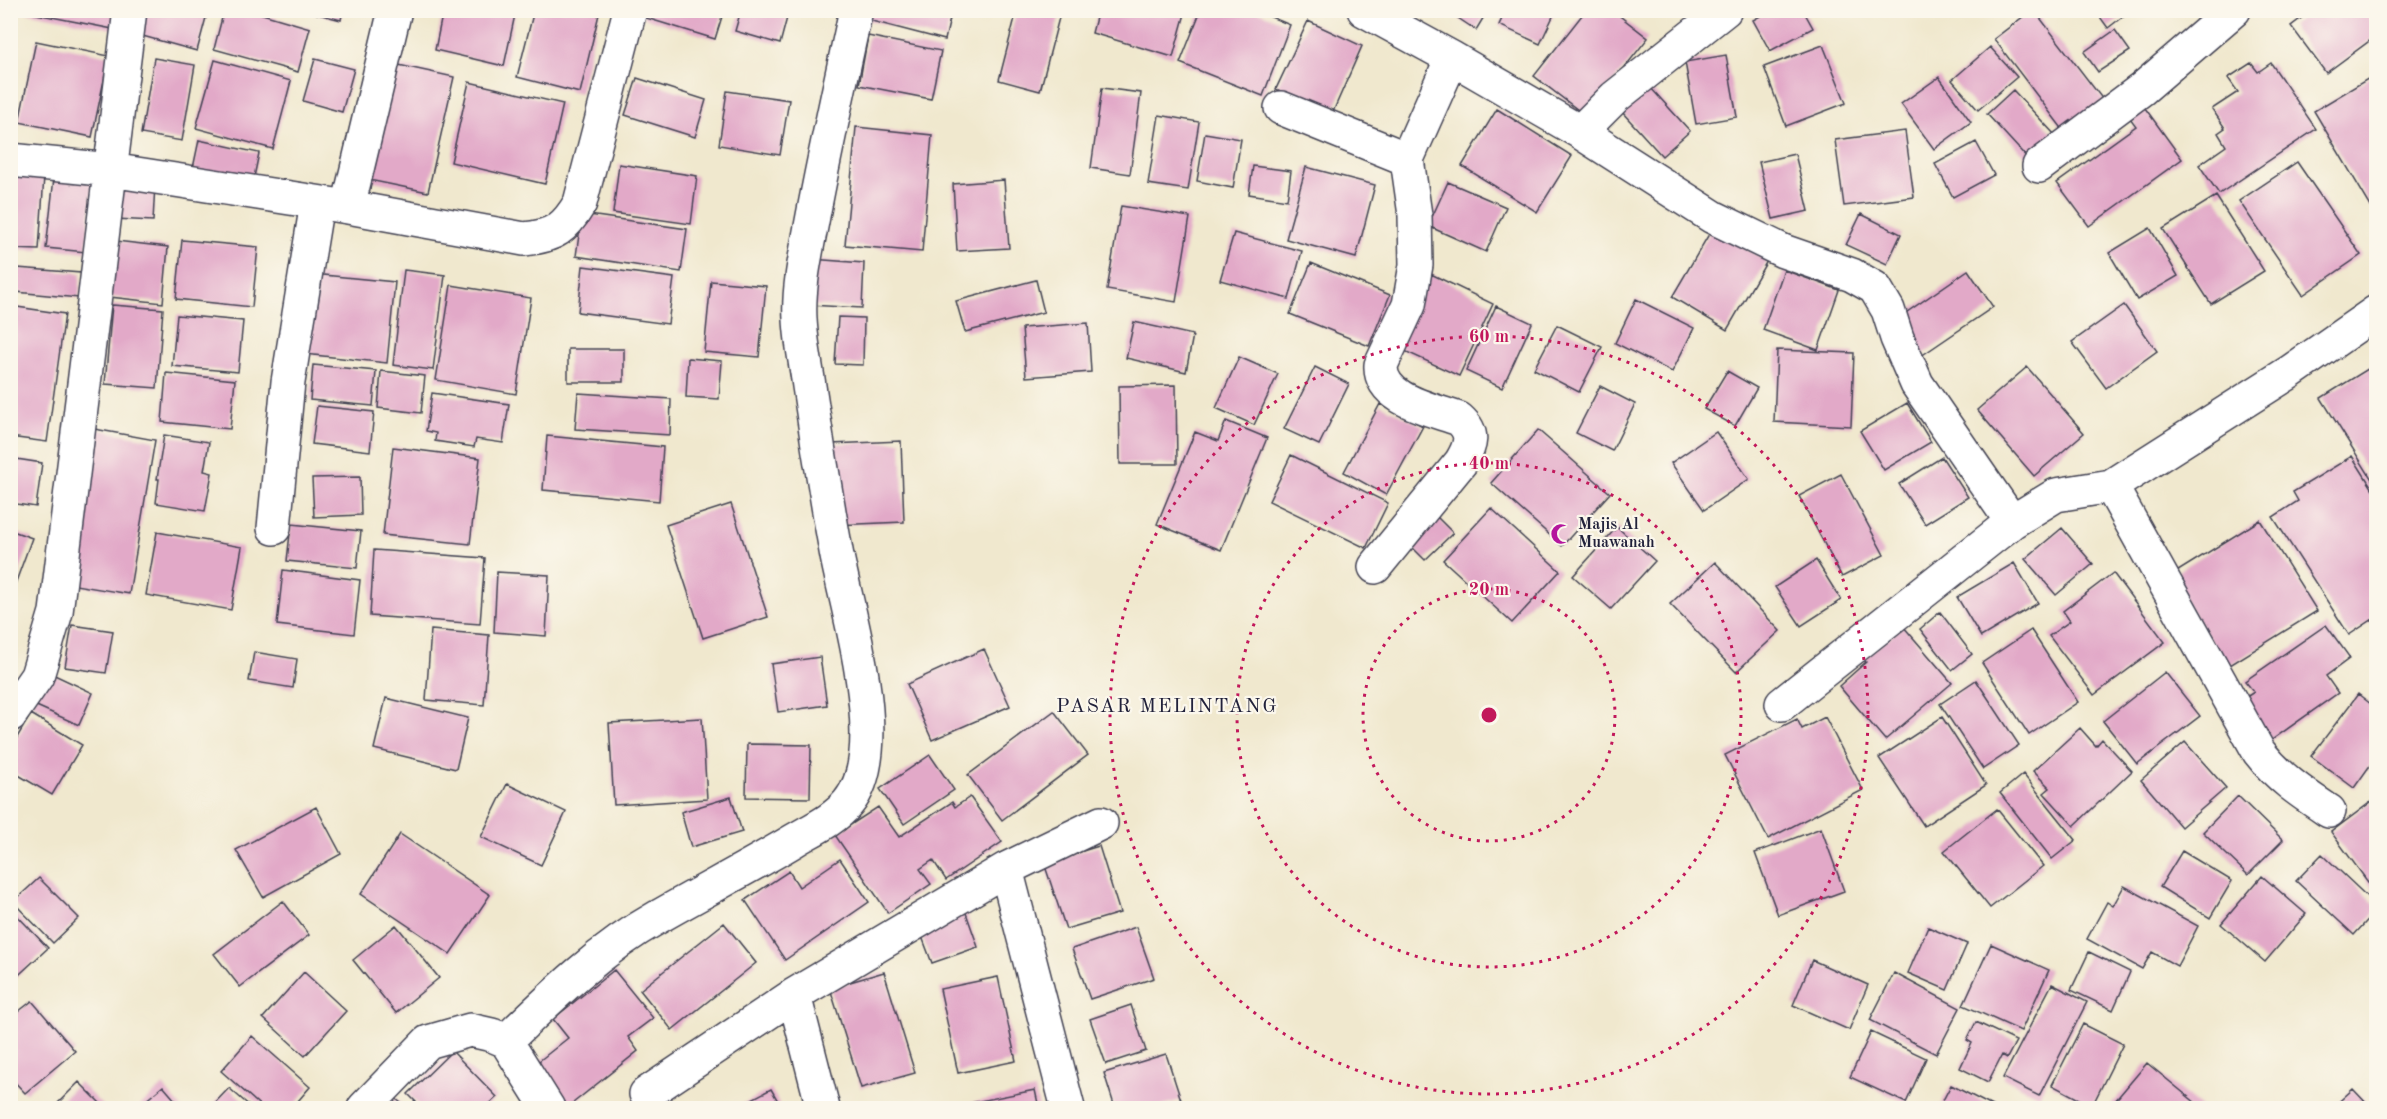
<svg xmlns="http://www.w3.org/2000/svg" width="2387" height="1119" viewBox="0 0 2387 1119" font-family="'Old Standard TT',serif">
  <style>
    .building { fill: #e2a9c8 }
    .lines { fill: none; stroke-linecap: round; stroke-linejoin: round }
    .minor-casing { stroke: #414051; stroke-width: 36 }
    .minor { stroke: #fff; stroke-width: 33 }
    .ring { fill: none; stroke: #c2185b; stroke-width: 3; stroke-dasharray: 3 6 }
    .labels { text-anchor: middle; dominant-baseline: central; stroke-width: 4.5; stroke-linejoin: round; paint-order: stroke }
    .poi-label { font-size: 16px; font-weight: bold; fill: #22223b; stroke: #fbf7ec; text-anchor: start }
    .quarter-label { font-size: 20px; letter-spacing: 1.5px; fill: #22223b; stroke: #fbf7ec }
    .centre { fill: #c2185b; stroke: #fbf7ec; stroke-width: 3 }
    .ring-label { font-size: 18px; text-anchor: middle; font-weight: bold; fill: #c2185b; stroke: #fbf7ec; stroke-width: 4.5; stroke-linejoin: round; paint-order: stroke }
  </style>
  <rect width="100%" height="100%" fill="#fbf7ec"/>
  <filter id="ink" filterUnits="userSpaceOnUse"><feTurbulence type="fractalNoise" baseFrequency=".0167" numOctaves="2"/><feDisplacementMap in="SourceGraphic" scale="12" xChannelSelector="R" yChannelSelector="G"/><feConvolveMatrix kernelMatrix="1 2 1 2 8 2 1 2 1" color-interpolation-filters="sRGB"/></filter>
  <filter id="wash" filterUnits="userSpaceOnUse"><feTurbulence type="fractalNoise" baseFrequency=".008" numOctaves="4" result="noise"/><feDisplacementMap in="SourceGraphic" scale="24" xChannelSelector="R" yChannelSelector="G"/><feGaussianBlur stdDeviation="1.35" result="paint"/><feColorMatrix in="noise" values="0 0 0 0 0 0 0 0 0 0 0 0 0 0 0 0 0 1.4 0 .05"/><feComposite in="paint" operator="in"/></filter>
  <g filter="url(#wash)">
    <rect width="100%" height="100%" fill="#f0e8ce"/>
    <g id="blocks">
      <path class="building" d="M27 10H121L118 30 26 12Z
        M146 10H208L197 51 139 35Z
        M224 10H249L310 28 298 72 214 49Z
        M303 10H343L341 20Z
        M443 10H516L504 66 435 50Z
        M534 10H600L580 93 517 77Z
        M645 10H724L715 39 643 17Z
        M741 10H789L780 44 735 31Z
        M862 10H952L945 40 860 18Z
        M1017 10H1061L1040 91 999 80Z
        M1098 10H1186L1173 57 1092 33Z
        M1201 10H1254L1290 25 1263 96 1180 63Z
        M1446 10H1488L1476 30Z
        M1506 10H1556L1540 44 1499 25Z
        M1586 10H1612L1648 38 1586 116 1534 76Z
        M1771 10H1803L1813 28 1770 51 1753 20Z
        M2032 10H2034L2104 101 2064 131 1994 39Z
        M2095 10H2131L2108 28Z
        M2312 10H2363L2376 28V36L2326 73 2291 26Z
        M1308 21 1362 46 1332 114 1276 89Z
        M2115 30 2130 51 2098 72 2084 52Z
        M868 36 941 51 931 99 859 85Z
        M36 41 109 56 92 137 19 122Z
        M1823 45 1846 103 1786 126 1764 67Z
        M1990 47 2017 77 1978 110 1952 80Z
        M1726 55 1737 117 1696 124 1685 62Z
        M154 58 195 65 182 141 141 134Z
        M315 59 354 69 342 112 303 101Z
        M215 60 291 81 273 149 196 128Z
        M2251 63 2258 72 2271 63 2316 129 2219 194 2199 165 2226 146 2218 133 2225 128 2212 109 2238 92 2228 78Z
        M394 64 454 77 428 192 369 180Z
        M2376 74V203L2371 207 2314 111Z
        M1939 77 1971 122 1934 149 1901 104Z
        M637 78 706 100 695 137 625 115Z
        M469 82 563 104 545 184 451 162Z
        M1650 87 1690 131 1662 156 1622 112Z
        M1102 88 1141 93 1130 174 1091 168Z
        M2013 90 2056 136 2030 161 1987 114Z
        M727 91 789 100 780 155 719 145Z
        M2145 108 2182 159 2089 226 2057 183 2136 126 2130 118Z
        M1497 109 1572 156 1537 212 1462 166Z
        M1159 115 1199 122 1188 190 1148 184Z
        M856 127 932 135 922 252 845 245Z
        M1905 131 1914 197 1844 206 1835 140Z
        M1205 133 1241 139 1233 188 1197 181Z
        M199 140 259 153 252 187 192 173Z
        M1976 142 1994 175 1953 197 1935 164Z
        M1795 154 1809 211 1773 219 1759 162Z
        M2297 162 2361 255 2303 295 2239 201Z
        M619 164 697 176 691 224 613 213Z
        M1253 166 1291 171 1287 200 1249 194Z
        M1306 167 1375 185 1356 258 1286 239Z
        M10 174 44 176 39 250 10 249Z
        M54 178 93 182 86 252 46 248Z
        M1004 180 1009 248 957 251 953 184Z
        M118 182 155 184 153 221 116 219Z
        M1448 182 1506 207 1486 252 1428 226Z
        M2216 196 2264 271 2211 304 2163 229Z
        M1121 206 1190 217 1176 302 1107 290Z
        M582 214 687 229 681 272 576 256Z
        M1861 214 1901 234 1887 264 1846 245Z
        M2150 228 2178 276 2137 300 2109 253Z
        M1712 229 1767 261 1727 330 1672 297Z
        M1234 233 1302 251 1289 299 1220 280Z
        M182 240 258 247 252 307 176 299Z
        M116 241 168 247 163 303 110 297Z
        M811 259 864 263 862 308 809 305Z
        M1311 263 1390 295 1369 346 1290 314Z
        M583 266 674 278 668 324 578 312Z
        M17 268 81 273 79 298 16 292Z
        M404 270 445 275 433 370 393 365Z
        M1784 270 1839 290 1818 350 1763 330Z
        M1968 270 1993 307 1921 356 1897 319Z
        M313 274 395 282 387 363 305 354Z
        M1431 274 1493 304 1459 376 1396 347Z
        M1036 280 1044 312 965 332 956 301Z
        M711 281 766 286 759 357 704 352Z
        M451 285 531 298 516 394 436 380Z
        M1636 299 1694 328 1672 372 1615 343Z
        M112 305 163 309 157 388 105 384Z
        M2124 305 2157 351 2106 388 2072 342Z
        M10 306 65 314 47 442 10 437Z
        M1496 306 1532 323 1502 388 1466 371Z
        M177 315 243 321 238 372 172 366Z
        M838 317 864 318 863 365 835 364Z
        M1134 322 1193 335 1186 372 1126 358Z
        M1088 323 1091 372 1026 377 1022 328Z
        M1557 325 1602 347 1579 392 1534 369Z
        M568 349H624V382H568Z
        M1777 350 1854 353 1851 426 1774 422Z
        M1239 357 1278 374 1254 425 1216 408Z
        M688 358 722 361 719 399 686 397Z
        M313 365 376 371 373 406 310 400Z
        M1315 367 1349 384 1319 445 1284 429Z
        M2027 367 2084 433 2034 476 1977 410Z
        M2371 367 2376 376V486L2321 398Z
        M381 371 425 376 421 413 378 408Z
        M1727 371 1757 388 1735 426 1704 409Z
        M166 373 235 380 230 429 162 422Z
        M1176 385 1177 464H1120L1119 386Z
        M1600 386 1635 404 1612 451 1576 433Z
        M432 393 509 404 503 443 476 439 474 447 435 441 436 433 426 431Z
        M578 393 671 399 670 435 575 429Z
        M1907 403 1931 442 1884 470 1860 431Z
        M1380 404 1423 426 1386 495 1344 472Z
        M317 406 374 412 370 451 312 444Z
        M1226 421 1267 438 1221 550 1157 524 1195 432 1218 441Z
        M89 428 155 440 129 594 63 583Z
        M1538 430 1610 493 1562 546 1491 483Z
        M1716 432 1749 479 1704 510 1671 463Z
        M164 435 209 442 204 471 212 473 205 511 156 503 159 479H157Z
        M547 436 663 447 659 501 543 490Z
        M901 441 904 522 835 525 831 444Z
        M393 447 480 458 470 544 383 535Z
        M1291 455 1388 503 1366 548 1269 501Z
        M2352 456 2376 494V617L2349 635 2273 517 2298 501 2293 492Z
        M1942 457 1968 497 1925 524 1899 484Z
        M10 458 42 463 36 507 10 503Z
        M1841 474 1884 555 1842 577 1799 496Z
        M360 477 361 515 314 517 312 478Z
        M731 504 768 617 703 638 666 525Z
        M1491 508 1560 571 1512 623 1443 560Z
        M1431 511 1453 533 1425 560 1404 539Z
        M2260 520 2317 611 2227 667 2170 576Z
        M291 524 361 531 357 568 287 561Z
        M1617 527 1655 561 1611 609 1573 576Z
        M2062 528 2093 564 2056 595 2025 559Z
        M10 530 32 538 14 587 10 585Z
        M157 532 242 547 231 610 146 595Z
        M374 550 485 558 480 624 370 616Z
        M1816 560 1841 600 1801 626 1775 587Z
        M1715 562 1780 631 1736 672 1670 604Z
        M2014 563 2038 603 1981 637 1957 597Z
        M283 570 360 580 354 634 277 625Z
        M497 572 549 575 546 636 494 632Z
        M2113 573 2165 642 2094 695 2049 636 2070 621 2063 611Z
        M1940 612 1972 654 1952 670 1920 629Z
        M72 625 113 631 106 673 65 667Z
        M2326 625 2350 658 2326 676 2338 693 2266 744 2237 703 2254 692 2245 681Z
        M1903 626 1952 683 1885 740 1839 686 1866 662 1863 659Z
        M431 630 489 635 484 705 426 700Z
        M2031 630 2078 702 2029 735 1982 663Z
        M984 649 1010 706 932 740 907 684Z
        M254 652 297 659 293 688 249 681Z
        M820 657 827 705 778 712 771 664Z
        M46 671 93 693 79 725 32 704Z
        M2165 672 2200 716 2137 764 2103 721Z
        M1976 680 2019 745 1983 769 1940 704Z
        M2358 694 2376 708V757L2354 788 2311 756Z
        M386 698 468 718 456 769 374 749Z
        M1054 711 1088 755 1002 820 968 775Z
        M31 714 82 745 52 795 10 770V749Z
        M1825 717 1863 790 1768 839 1725 755 1797 719 1802 729Z
        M1942 717 1986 785 1924 826 1879 758Z
        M702 718 707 799 614 805 609 723Z
        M2080 728 2096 746 2102 739 2132 771 2074 826 2044 793 2050 788 2033 771Z
        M2185 742 2226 788 2181 827 2141 780Z
        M747 744 811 745 810 798 746 797Z
        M930 755 954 790 904 824 880 789Z
        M2023 774 2076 840 2052 859 2000 793Z
        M507 784 566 812 541 865 481 837Z
        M2238 796 2283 840 2248 875 2203 832Z
        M731 797 742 832 691 847 681 812Z
        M970 797 1002 842 946 880 933 860 920 869 931 884 888 913 835 835 878 807 899 837 952 802 955 807Z
        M2375 799 2376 801V893L2331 832Z
        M316 807 341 854 263 897 236 850Z
        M1997 809 2043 866 1990 908 1944 851Z
        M1821 828 1844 891 1778 915 1755 853Z
        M400 834 490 895 450 954 361 894Z
        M1099 846 1120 913 1066 929 1044 863Z
        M2182 851 2232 881 2210 918 2160 887Z
        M2322 854 2376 905V911L2354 935 2296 881Z
        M840 859 869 902 785 960 745 900 789 871 799 887Z
        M2262 876 2306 914 2265 962 2221 924Z
        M39 878 79 918 53 943 13 902Z
        M2124 886 2198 926 2177 966 2152 952 2142 969 2087 939 2107 902 2113 906Z
        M283 901 309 935 240 987 214 954Z
        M10 908 48 948 10 983Z
        M965 910 978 947 932 963 918 926Z
        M724 923 756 963 672 1030 640 990Z
        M396 925 439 978 396 1013 353 960Z
        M1136 927 1154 978 1090 999 1072 949Z
        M1928 927 1967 944 1947 990 1908 973Z
        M1991 944 2049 970 2021 1031 1963 1005Z
        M2089 952 2130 972 2113 1010 2071 990Z
        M1812 960 1868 985 1849 1030 1793 1005Z
        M614 970 653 1018 628 1037 638 1051 568 1107 534 1065 568 1038 553 1019Z
        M304 972 346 1011 305 1056 263 1018Z
        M884 972 915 1073 861 1088 830 988Z
        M1894 973 1960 1008 1936 1054 1870 1020Z
        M998 977 1016 1061 958 1073 940 989Z
        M2052 984 2087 1002 2039 1096 2003 1078Z
        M32 1001 75 1051 25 1093 10 1077V1018Z
        M1131 1005 1146 1051 1106 1064 1090 1019Z
        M1976 1022 2016 1041 2007 1058 2002 1055 1988 1082 1960 1068 1972 1043 1967 1040Z
        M2083 1024 2123 1044 2092 1106 2052 1085Z
        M1871 1032 1926 1058 1906 1103 1850 1077Z
        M252 1036 310 1087 292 1108H263L221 1071Z
        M452 1051 497 1097 485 1108H422L408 1094Z
        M1166 1054 1181 1100 1153 1108H1115L1104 1073Z
        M2147 1063 2202 1108H2109Z
        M79 1082 105 1108H53Z
        M1951 1085 1992 1106 1990 1108H1939Z
        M163 1086 182 1108H137Z
        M229 1088 252 1108H210Z
        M771 1089 782 1108H735Z
        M2353 1089 2371 1108H2332Z
        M1035 1090 1039 1108H971L970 1103Z
        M395 1098 407 1108H385Z"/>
    </g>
  </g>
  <g filter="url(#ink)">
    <use href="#blocks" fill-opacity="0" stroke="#414051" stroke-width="1.5"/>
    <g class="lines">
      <g class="minor-casing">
        <path id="minor" d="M1364 10 1452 58 1580 132 1713 217 1783 251 1852 275 1875 288 1888 310 1897 338 1917 384 2012 522 2056 495 2111 486 2290 372 2376 312
          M1281 108 1407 159
          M1580 132 1615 97 1725 10
          M10 160 111 170 348 207 395 10
          M2039 166 2142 89 2234 10
          M348 207 524 239C555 236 565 228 580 203L630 10
          M2111 486 2259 752C2279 778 2302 793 2329 811
          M274 528 288 382 317 203
          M1375 567 1461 462C1471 445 1475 433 1459 419 1432 409 1379 400 1381 365L1409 305 1416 265 1415 215 1407 159 1452 58
          M1782 704 2012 522
          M10 715 37 676 56 612 130 10
          M1006 869 1101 823
          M794 995 823 1108
          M506 1041C553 995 601 949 658 917 703 891 748 868 793 841 811 830 834 820 848 803 892 751 847 612 836 551 826 496 817 441 809 386 806 364 801 342 800 319 798 285 807 249 813 216 826 147 841 79 856 10
          M646 1094 794 995 1006 869 1068 1108
          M364 1108 428 1042 470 1030 492 1035 506 1041 548 1108"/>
      </g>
      <use href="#minor" class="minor"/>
    </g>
  </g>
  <g class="ring">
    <circle cx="1489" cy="715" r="126"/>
    <circle cx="1489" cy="715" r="252"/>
    <circle cx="1489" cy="715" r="379"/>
  </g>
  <defs>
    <g id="mosque-bare" transform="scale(1.62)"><path d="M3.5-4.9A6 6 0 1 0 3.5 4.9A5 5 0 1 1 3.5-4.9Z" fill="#b5179e" stroke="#fbf7ec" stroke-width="2.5" paint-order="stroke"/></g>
  </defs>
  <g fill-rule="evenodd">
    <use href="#mosque-bare" x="1561" y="534"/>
  </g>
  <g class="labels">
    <g class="poi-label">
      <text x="1578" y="525">Majis Al<tspan x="1578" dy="18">Muawanah</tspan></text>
    </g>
    <g class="quarter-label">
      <text x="1167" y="707">PASAR MELINTANG</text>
    </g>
  </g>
  <circle cx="1489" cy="715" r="9" class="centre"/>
  <g class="ring-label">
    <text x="1489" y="342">60 m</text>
    <text x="1489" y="469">40 m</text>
    <text x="1489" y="595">20 m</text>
  </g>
  <rect width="2387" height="1119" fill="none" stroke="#fbf7ec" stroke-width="36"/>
</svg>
